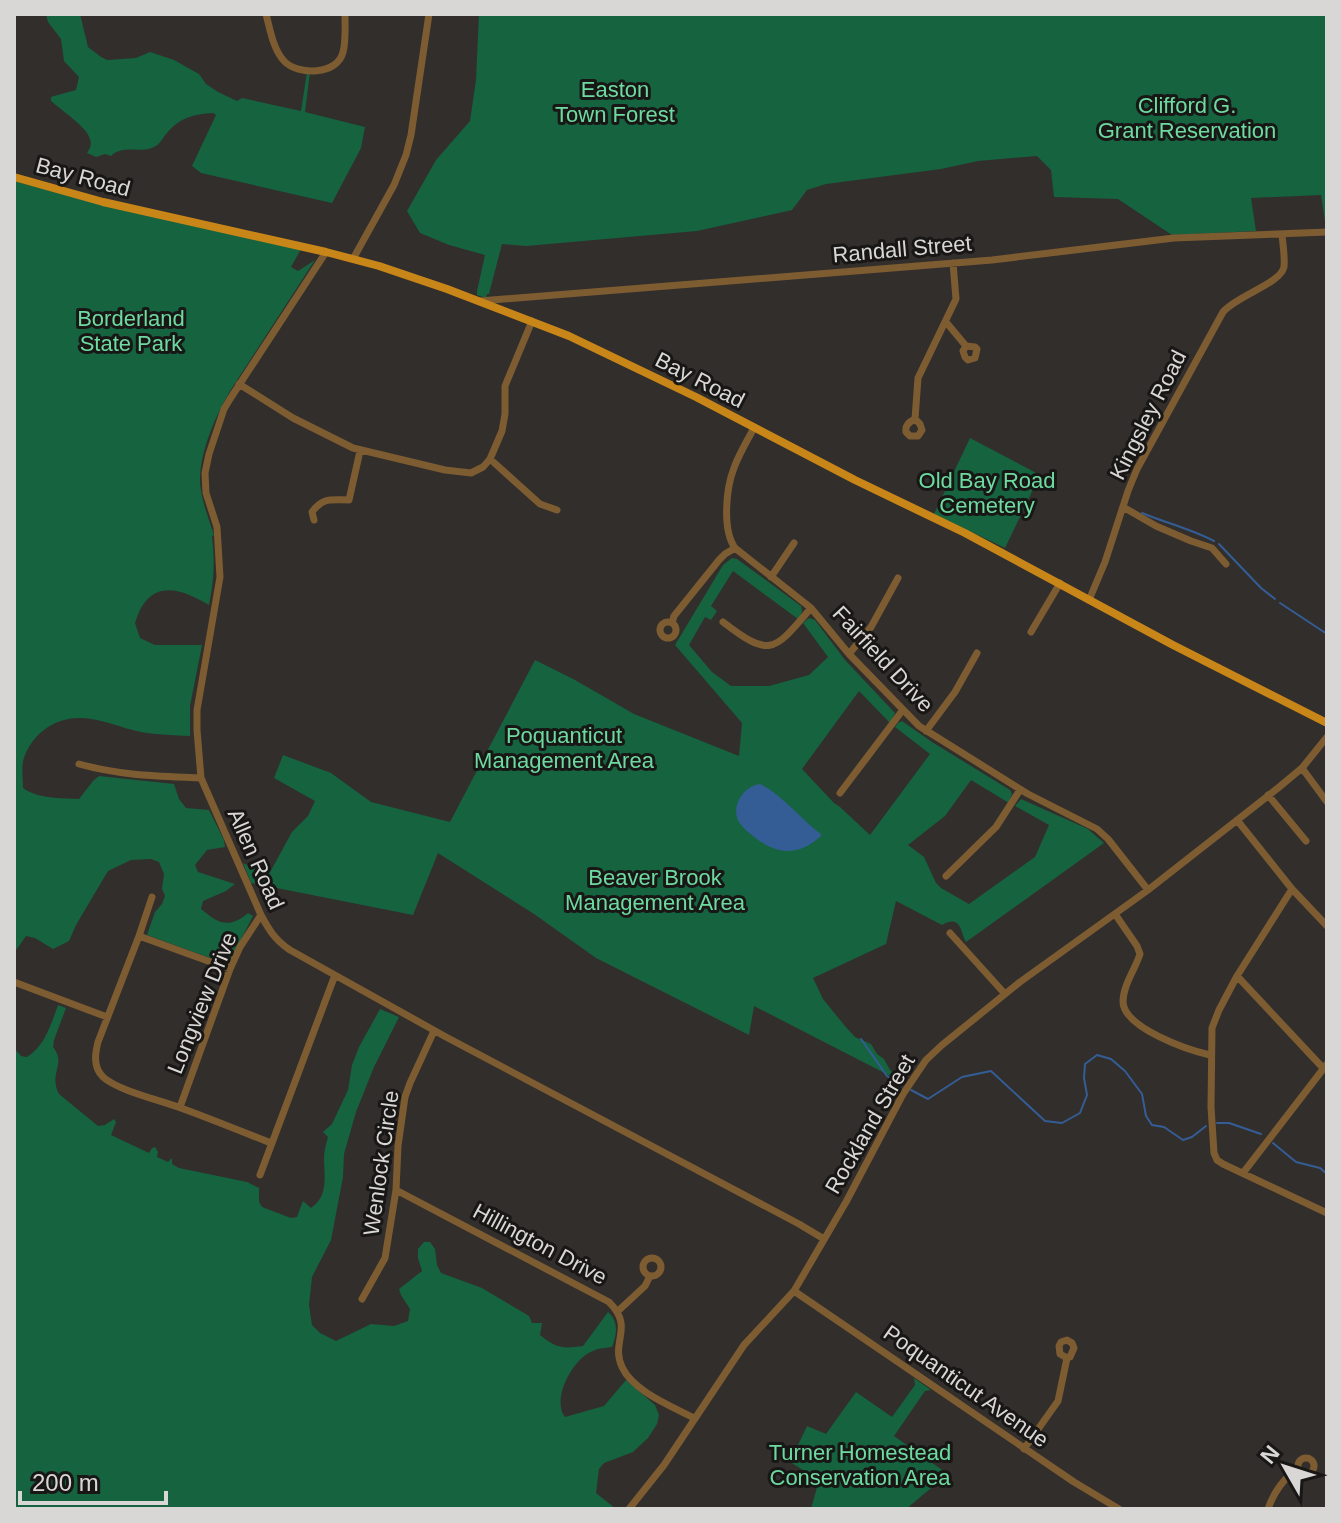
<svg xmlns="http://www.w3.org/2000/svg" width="1341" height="1523" viewBox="0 0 1341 1523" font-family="Arial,sans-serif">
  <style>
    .green { fill: #15633f }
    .water { fill: #345d95 }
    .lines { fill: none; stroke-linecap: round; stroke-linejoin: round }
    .stream { stroke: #345d95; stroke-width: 2 }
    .minor { stroke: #7d5c31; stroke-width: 7 }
    .major { stroke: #c98618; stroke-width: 8 }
    .labels { text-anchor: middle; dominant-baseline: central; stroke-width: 6; stroke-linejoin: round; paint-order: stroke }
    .park-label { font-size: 22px; fill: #6ddaa0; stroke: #181716 }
    .street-label { font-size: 22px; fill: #d9d7d5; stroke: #181716 }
  </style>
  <rect width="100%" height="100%" fill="#322e2c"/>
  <path class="green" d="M46 14H80L88 47 101 57 107 60 136 58 150 52 174 60 199 74 206 84 218 92 237 101 242 98 301 111 307 72H310L305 112 365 127 361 148 332 203 201 173 192 166 216 115 213 113C194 114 179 118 167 133 162 138 161 144 154 147 140 154 124 144 111 156L105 154 96 157 87 153C90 148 92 145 90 139 87 127 61 110 51 101V97L54 96 76 90 79 77 64 61 61 39 48 22Z
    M479 14H1327V221L1326 228 1321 195 1251 198 1256 231 1172 235 1118 199 1054 197 1051 170 1037 156 978 161 941 169 826 184 807 190 792 210 697 231 526 246 502 244 489 294H487L486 298 477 295V291L485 255 449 245 420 233 407 211 436 160 470 121 476 80Z
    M14 181 117 209 301 249 291 267 298 271 315 260 230 391C216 415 200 451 200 480 200 496 209 520 214 535L212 536C215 561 214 580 209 605 188 593 160 579 143 605 139 610 137 618 135 623L140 638 155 645H202L190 706V736C174 735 157 735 141 732 121 728 100 718 81 718 55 717 32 734 24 758 21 766 23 779 23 788 38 799 61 798 79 799L93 781 99 776 174 784 179 799 186 808 209 810 224 840 225 847 207 850 195 865 198 872 235 884 226 891 203 901 201 909C219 924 229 929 248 913L253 916 230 961 224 963 147 935 155 912 162 904 165 896 162 889 164 874 159 862 151 859 131 860 108 871 76 925 69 941 53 949 35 938 26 936 14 953Z
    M970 438 1040 475 1005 548 934 514Z
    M732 558 737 559 801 606C803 612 802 614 798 619L733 571 711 606 717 611 711 620 705 617 689 645 712 672 731 686H769L809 675 828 657 803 623 809 618 815 620 845 660 895 713 890 723 859 691 802 769 834 803 840 807 870 835 930 754 895 727 898 723 902 721 932 742 1010 790 1012 794 1009 803 971 780 945 816 908 845 924 857 936 883 941 888 969 904 1035 857 1049 825 1015 806 1021 799 1088 829 1104 843 966 942C960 931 961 914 942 925L896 901 886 944 813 978 823 999 845 1026 855 1037 871 1044 877 1054 884 1059 890 1070 904 1083 754 1006 749 1035 596 958 534 914 438 853 413 915 251 883 243 863 269 874 292 832 308 816 315 801 274 778 283 755 331 773 371 802 450 822 535 660 575 680 634 714 739 756 742 723 675 645 723 565Z
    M58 1005 66 1008 54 1040 53 1047C67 1064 48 1073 59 1094L98 1126 105 1125 114 1119 116 1122 111 1135 149 1153 152 1148 155 1147 158 1152 157 1157 168 1162 172 1158V1164L179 1168 247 1182 259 1188V1202L262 1207 291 1218 297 1217 303 1201 311 1208C329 1196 324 1176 324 1158 324 1151 326 1144 328 1137L323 1132 332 1124 348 1090 352 1065 359 1047 380 1009 399 1017 374 1067 356 1112 344 1154 343 1177 331 1240 312 1277 309 1305 312 1325 320 1333 336 1341 371 1324 394 1326 408 1321 410 1309 401 1295 399 1289 422 1271 418 1258V1249L424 1242H430L435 1249 437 1265 441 1273 482 1288 529 1316 532 1323H542L540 1335C556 1348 563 1349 583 1346L608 1312C619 1322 617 1334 612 1347 606 1348 598 1348 593 1351 573 1358 551 1399 565 1417L604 1406 626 1380 655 1405 659 1415 657 1424 648 1438 633 1452 604 1463 599 1469 596 1493 616 1509H14V1048L21 1056 27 1057C45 1046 51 1024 58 1005Z
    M914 1378 931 1390 925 1391 894 1436 948 1474 906 1509H811L819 1480 790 1462 807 1426 826 1434 856 1392 892 1417 915 1385Z"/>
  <path class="water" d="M760 784C783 795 800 819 821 834V836C798 857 776 855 753 836 748 832 742 827 739 822 730 806 744 786 760 784Z"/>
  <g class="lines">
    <path class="stream" d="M1142 513C1166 523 1191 529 1214 541
      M1219 544 1261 588 1275 599
      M1280 603 1327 634
      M861 1039 887 1076 900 1084
      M911 1090 928 1099 962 1077 991 1071 1045 1121 1062 1123 1080 1113 1087 1095 1084 1078 1085 1064 1097 1055 1111 1059 1125 1071 1142 1094 1146 1116 1152 1125 1164 1127 1183 1140 1192 1137 1206 1126
      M1217 1123H1229L1261 1134
      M1273 1143 1296 1162 1320 1168 1327 1174"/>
    <path class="minor" d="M266 14C270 29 273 49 284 61 298 76 338 75 343 52 346 42 345 25 345 14
      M326 252 230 399 224 409 209 454 205 473 206 493 217 527 220 577 197 710V730L201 778 261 915C269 930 275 940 290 950L446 1037 799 1224 824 1239
      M353 259 394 185 406 155 411 135 429 14
      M480 301 992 260 1174 238 1327 232
      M946 322 966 346 963 351 965 357 968 360 975 358 977 349 975 347 966 346
      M239 384 293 418 353 448 445 470 471 473 483 467 490 459 502 431 505 414V386L532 321
      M915 419 920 424 922 430 918 436H910L906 432C905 425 909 422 915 419L918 378 956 299 953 263
      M754 428C747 441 739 454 734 468 726 488 722 530 735 548L811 608 849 654 919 726 1028 794 1097 829 1108 839 1148 890
      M490 459 540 504 557 510
      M1123 507 1156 526 1191 541 1212 548 1226 564
      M314 520 312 512C323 497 331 500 349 500L360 451
      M771 577 794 543
      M1089 600 1105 562 1128 491 1137 469 1223 312C1238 295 1280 284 1284 267 1285 257 1283 245 1282 235
      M660 630a8 8 0 1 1 16 0a8 8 0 1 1-16 0Z
      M723 622C771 659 774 651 811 608
      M672 623 674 616 719 560 725 554 735 548
      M1031 632 1060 583
      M849 654 871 627 898 578
      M926 731 955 692 977 653
      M79 764C122 776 158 776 201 778
      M1302 768 1327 802
      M840 793 902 711
      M1268 795 1306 841
      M1237 820 1292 889 1327 926
      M946 876 996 827 1020 790
      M1292 889 1237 976 1219 1010 1212 1028 1211 1107 1214 1153 1217 1160 1223 1164 1327 1213
      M152 897 139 936 98 1042C95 1054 93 1067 103 1077 117 1090 159 1100 178 1107 209 1118 240 1131 271 1143
      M1115 914 1137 946 1140 954C1135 970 1123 985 1123 1002 1124 1028 1188 1050 1210 1055
      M950 933 1005 994
      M139 936 230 969
      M1237 976 1323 1068
      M14 982 107 1017
      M180 1107 230 969 240 947 261 915
      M1243 1173 1327 1064
      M260 1175 335 975
      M396 1190 609 1302C635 1328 610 1341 622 1367 633 1391 671 1406 694 1418
      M643 1267a9 9 0 1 1 18 0a9 9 0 1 1-18 0Z
      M794 1291 1074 1482 1119 1509
      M362 1299 385 1258 396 1190 398 1146 405 1097 410 1083 434 1031
      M618 1311 645 1286 650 1276
      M1024 1449 1058 1401 1067 1358 1060 1354 1059 1346 1061 1342 1067 1340 1072 1343 1074 1348 1070 1357 1067 1358
      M1298 1466a8 8 0 1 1 16 0a8 8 0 1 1-16 0Z
      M629 1509 664 1465 744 1345 794 1291 846 1202 903 1094 926 1060 942 1045 1020 982 1148 890 1278 788 1302 768 1327 737
      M1268 1509C1273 1494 1284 1477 1298 1469"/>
    <path class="major" d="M14 177 103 202 326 252 379 266 447 289 569 336 696 397 855 480 965 533 1173 645 1327 723"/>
  </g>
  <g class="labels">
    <g class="park-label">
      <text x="615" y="89">Easton<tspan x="615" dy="25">Town Forest</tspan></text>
      <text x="1187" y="105">Clifford G.<tspan x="1187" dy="25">Grant Reservation</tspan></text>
      <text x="131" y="318">Borderland<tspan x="131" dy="25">State Park</tspan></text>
      <text x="987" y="480">Old Bay Road<tspan x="987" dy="25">Cemetery</tspan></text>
      <text x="564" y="735">Poquanticut<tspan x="564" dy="25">Management Area</tspan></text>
      <text x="655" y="877">Beaver Brook<tspan x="655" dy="25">Management Area</tspan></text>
      <text x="860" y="1452">Turner Homestead<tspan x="860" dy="25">Conservation Area</tspan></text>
    </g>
    <g class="street-label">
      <text transform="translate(83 177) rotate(15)">Bay Road</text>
      <text transform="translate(902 249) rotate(-5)">Randall Street</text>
      <text transform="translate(700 380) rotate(27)">Bay Road</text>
      <text transform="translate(1148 415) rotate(-63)">Kingsley Road</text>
      <text transform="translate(883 659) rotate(47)">Fairfield Drive</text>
      <text transform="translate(256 859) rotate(66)">Allen Road</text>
      <text transform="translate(202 1003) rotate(-68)">Longview Drive</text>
      <text transform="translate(870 1124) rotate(-60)">Rockland Street</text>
      <text transform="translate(381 1163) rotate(-82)">Wenlock Circle</text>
      <text transform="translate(540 1244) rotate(28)">Hillington Drive</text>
      <text transform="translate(966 1386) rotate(35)">Poquanticut Avenue</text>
    </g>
  </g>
  <rect width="1341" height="1523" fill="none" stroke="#d9d7d5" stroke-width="32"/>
  <g transform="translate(1285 1467) rotate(309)" stroke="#181716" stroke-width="6" paint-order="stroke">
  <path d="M0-6L14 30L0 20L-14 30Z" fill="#d9d7d5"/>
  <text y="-12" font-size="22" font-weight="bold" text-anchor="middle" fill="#d9d7d5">N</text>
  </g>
  <path d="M20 1491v12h146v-12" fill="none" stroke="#d9d7d5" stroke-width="4"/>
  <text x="32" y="1491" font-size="24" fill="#d9d7d5" stroke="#181716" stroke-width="6" paint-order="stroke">200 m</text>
</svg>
